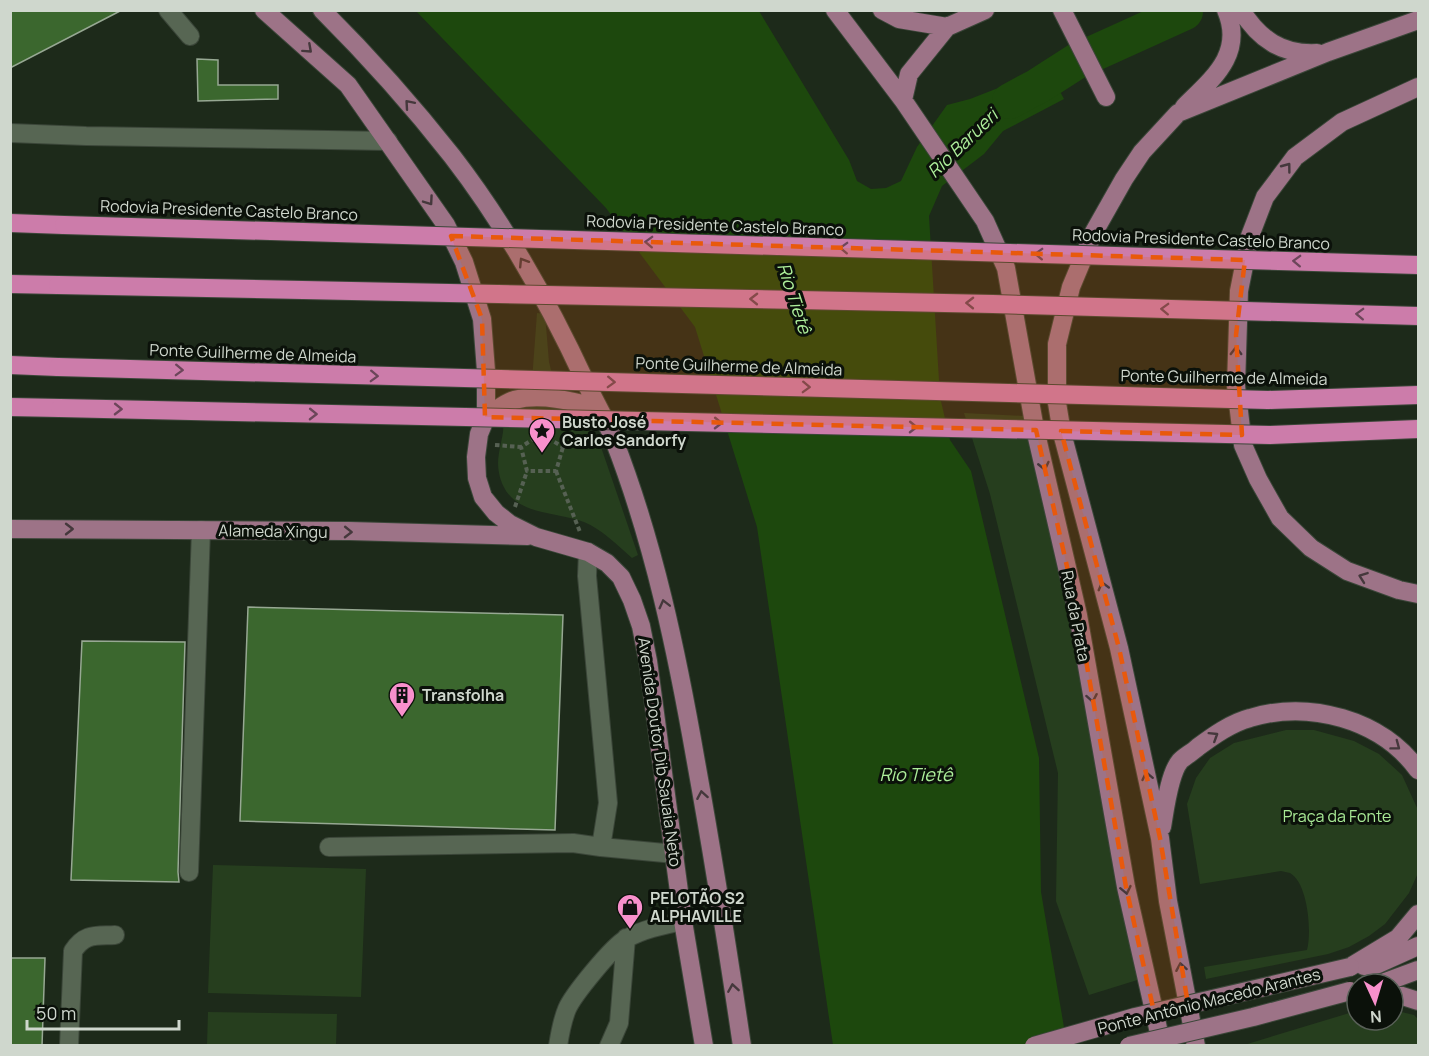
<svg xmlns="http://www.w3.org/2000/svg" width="1429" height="1056" viewBox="0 0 1429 1056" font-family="Manrope,sans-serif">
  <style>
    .green { fill: #263e1e }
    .water { fill: #1d480d }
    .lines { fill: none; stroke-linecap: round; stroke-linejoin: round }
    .river { stroke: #1d480d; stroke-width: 36 }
    .building { fill: #3b672e; stroke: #97a893; stroke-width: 1.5 }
    .minor-casing { stroke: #3b4639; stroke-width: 20 }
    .major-casing { stroke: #3b4639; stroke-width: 20 }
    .highway-casing { stroke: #3b4639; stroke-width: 20 }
    .path { stroke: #566153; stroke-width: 4; stroke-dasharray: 4.5 3; stroke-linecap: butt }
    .minor { stroke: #576653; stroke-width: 18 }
    .major { stroke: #9d7387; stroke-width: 18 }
    .highway { stroke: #cc7caa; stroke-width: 18 }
    .major-bridge-casing { stroke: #3b4639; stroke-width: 20; stroke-linecap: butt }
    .highway-bridge-casing { stroke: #3b4639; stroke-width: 20; stroke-linecap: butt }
    .major-bridge { stroke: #9d7387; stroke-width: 18 }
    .highway-bridge { stroke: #cc7caa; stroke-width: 18 }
    .oneway { stroke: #45383c }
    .oneway2 { stroke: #6c465a }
    .marked { fill: #e8590c; fill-opacity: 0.2; stroke: #e8590c; stroke-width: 4.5; stroke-dasharray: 12 8; stroke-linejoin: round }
    .labels { text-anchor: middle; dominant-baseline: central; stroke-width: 6; stroke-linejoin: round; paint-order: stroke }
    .street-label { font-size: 16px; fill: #cfd7cd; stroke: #0b110a }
    .poi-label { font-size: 16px; font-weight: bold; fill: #cfd7cd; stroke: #0b110a; text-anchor: start }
    .park-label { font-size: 16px; fill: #a8e995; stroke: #0b110a }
    .water-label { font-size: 18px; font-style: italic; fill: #adee9a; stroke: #0b110a }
  </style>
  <rect width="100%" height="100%" fill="#1d2a1a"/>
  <path class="green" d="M537 313 545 314 549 362 561 411 588 429 601 447 638 555 632 558C617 545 603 530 584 522 552 510 508 517 499 473 496 459 501 446 503 432 504 423 503 414 503 405L530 408Z
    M964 413 1024 416 1147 977 1089 995 1056 901 1058 773 990 494Z
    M1286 730H1314L1354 741 1379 754 1402 775 1418 810V873L1409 893 1385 924 1369 936 1349 947 1328 954 1206 979 1204 967 1307 950C1312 932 1308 883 1290 873 1287 872 1284 872 1281 871L1200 884 1187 804 1196 778 1210 758 1234 743Z
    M213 865 366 869 361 997 208 993Z
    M1393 1010 1414 1015 1418 1019V1045H1244L1356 1011 1357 1020H1393Z
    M208 1012 337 1014 336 1045H207Z"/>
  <path class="water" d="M416 11H759L849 160 857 181 871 189 886 188 901 181 917 147 947 105 970 99 1011 83 1044 61 1064 99 1003 131 984 154 942 186 929 216 940 397 950 440 971 471 1039 758 1041 892 1067 1045H833L757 527 695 327 606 208Z"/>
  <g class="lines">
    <path class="river" d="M1010 101 1038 86 1077 61 1185 12"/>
  </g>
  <path class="building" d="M10 10H122L10 68Z
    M197 59 218 60V85H278V99L198 101Z
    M248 607 563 615 555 830 240 821Z
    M82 641 185 642 178 872 179 882 71 880Z
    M10 958H45L42 1046H10Z"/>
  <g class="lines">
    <g class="minor-casing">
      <path id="minor" d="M168 10 190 36
        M10 133 86 136 388 141
        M329 847 573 843 601 847 608 803 587 576 588 552
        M601 847 675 854
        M189 872 201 530
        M69 1046 73 951C85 933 95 936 115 935
        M558 1046C560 1033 562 1021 567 1009 573 995 612 947 626 939 643 929 664 925 683 921
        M609 1046 619 1023 626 938"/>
    </g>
    <g class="major-casing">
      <path id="major" d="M264 10 348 85 446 225 464 262 482 319 486 371V417L479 434 476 457 477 478 483 497 496 513 510 524 536 537 588 552 607 563 621 577 632 600 641 626 648 661 683 921 704 1046
        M322 10C368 56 412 105 452 156 506 226 549 303 586 383 595 402 606 420 614 440 654 543 677 653 696 762 713 856 728 951 742 1046
        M835 10 903 100 985 221 1006 268 1035 429 1078 615 1126 887 1162 1046
        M882 10 899 19 947 27
        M1062 10 1106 97
        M1241 10C1259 39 1282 55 1317 53
        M1418 87 1342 122 1295 157 1265 197 1250 236 1239 291 1236 386 1243 445 1258 479 1280 518 1311 548 1347 571 1399 590 1418 594
        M903 100 909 74 947 27 985 10
        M1184 107C1212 79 1245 54 1226 10
        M486 417C494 412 504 403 514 400 541 393 572 401 598 408
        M10 529 349 531 528 536
        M1162 827C1165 810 1169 774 1180 761 1185 756 1193 752 1198 747 1213 736 1231 723 1250 718 1309 700 1381 719 1418 770
        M1364 966 1378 964 1418 946
        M1350 967 1398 938 1418 914
        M1380 984 1418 970
        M1393 993 1418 1001
        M1196 1046 1168 901 1160 838 1119 648 1062 433 1057 403V344L1071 287 1094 232 1124 179 1142 152 1178 113 1328 52 1418 20"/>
    </g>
    <g class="highway-casing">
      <path id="highway" d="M10 223 64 225
        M10 284 58 285
        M10 365 58 367
        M1268 400 1418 395
        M10 407 60 408"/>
    </g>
    <path class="path" d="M535 438 521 447 527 471H556L563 447
      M548 438 563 447 594 441
      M495 445 521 447
      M556 471 580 532
      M515 507 527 471"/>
    <use href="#minor" class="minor"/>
    <use href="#major" class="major"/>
    <use href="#highway" class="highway"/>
    <g class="major-bridge-casing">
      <path id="major-bridge" d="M1034 1046 1135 1017 1350 967
        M1129 1046 1253 1017 1350 991"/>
    </g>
    <g class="highway-bridge-casing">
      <path id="highway-bridge" d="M64 225 1418 265
        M58 285 993 304 1418 316
        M58 367 1268 400
        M60 408 1270 435 1418 429"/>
    </g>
    <use href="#major-bridge" class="major-bridge"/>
    <use href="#highway-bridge" class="highway-bridge"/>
  </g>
  <defs><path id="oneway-chevron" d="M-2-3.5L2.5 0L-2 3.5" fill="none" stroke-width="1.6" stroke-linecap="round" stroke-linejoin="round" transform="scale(1.5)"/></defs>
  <g class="oneway">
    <use href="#oneway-chevron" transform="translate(308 49) rotate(42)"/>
    <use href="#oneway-chevron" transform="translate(409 104) rotate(-131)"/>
    <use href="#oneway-chevron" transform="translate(1287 167) rotate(-53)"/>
    <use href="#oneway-chevron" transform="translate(429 201) rotate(55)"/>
    <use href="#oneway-chevron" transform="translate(523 262) rotate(-122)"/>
    <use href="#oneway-chevron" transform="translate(1236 351) rotate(-90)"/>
    <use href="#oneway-chevron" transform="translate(1044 466) rotate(77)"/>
    <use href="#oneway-chevron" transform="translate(69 529)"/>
    <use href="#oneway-chevron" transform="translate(348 532) rotate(1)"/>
    <use href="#oneway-chevron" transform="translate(1363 577) rotate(-160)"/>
    <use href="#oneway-chevron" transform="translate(1103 586) rotate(-105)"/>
    <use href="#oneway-chevron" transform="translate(664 604) rotate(-104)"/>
    <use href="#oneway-chevron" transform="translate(1092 698) rotate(80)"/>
    <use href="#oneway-chevron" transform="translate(1214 736) rotate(-32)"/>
    <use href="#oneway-chevron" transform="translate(1396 746) rotate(37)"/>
    <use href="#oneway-chevron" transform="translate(1147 776) rotate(-102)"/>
    <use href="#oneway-chevron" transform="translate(702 795) rotate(-100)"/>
    <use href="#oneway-chevron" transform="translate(1126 890) rotate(78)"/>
    <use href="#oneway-chevron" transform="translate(1181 967) rotate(-100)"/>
    <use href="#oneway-chevron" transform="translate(733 988) rotate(-99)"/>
  </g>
  <g class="oneway2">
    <use href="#oneway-chevron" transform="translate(649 242) rotate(-178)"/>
    <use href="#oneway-chevron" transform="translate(844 248) rotate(-178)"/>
    <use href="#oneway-chevron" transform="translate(1039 254) rotate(-178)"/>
    <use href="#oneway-chevron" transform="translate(1297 261) rotate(-178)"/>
    <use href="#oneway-chevron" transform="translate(754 299) rotate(-179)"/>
    <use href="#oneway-chevron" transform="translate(970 303) rotate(-179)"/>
    <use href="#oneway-chevron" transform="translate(1165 309) rotate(-178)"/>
    <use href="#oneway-chevron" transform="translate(1360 314) rotate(-178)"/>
    <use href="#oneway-chevron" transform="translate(179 370) rotate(2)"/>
    <use href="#oneway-chevron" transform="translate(374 376) rotate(2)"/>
    <use href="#oneway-chevron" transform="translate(611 382) rotate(2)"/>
    <use href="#oneway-chevron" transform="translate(806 387) rotate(2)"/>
    <use href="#oneway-chevron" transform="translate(118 409) rotate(1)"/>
    <use href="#oneway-chevron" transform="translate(313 414) rotate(1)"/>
    <use href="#oneway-chevron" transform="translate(718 423) rotate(1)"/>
    <use href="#oneway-chevron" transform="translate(913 427) rotate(1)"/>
  </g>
  <path class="marked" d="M451 236 1245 260 1236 335 1242 435 1061 431 1119 648 1160 838 1188 1004 1154 1012 1126 887 1078 615 1036 430 485 417 482 319Z"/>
  <defs>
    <g id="sight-pin" transform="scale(1.35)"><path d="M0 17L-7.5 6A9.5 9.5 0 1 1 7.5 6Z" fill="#f890cc" stroke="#0b110a"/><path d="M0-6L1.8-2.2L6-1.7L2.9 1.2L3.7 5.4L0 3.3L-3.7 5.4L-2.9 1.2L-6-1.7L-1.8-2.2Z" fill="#111"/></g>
    <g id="building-pin" transform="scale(1.35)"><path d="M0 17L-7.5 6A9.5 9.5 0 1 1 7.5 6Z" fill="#f890cc" stroke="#0b110a"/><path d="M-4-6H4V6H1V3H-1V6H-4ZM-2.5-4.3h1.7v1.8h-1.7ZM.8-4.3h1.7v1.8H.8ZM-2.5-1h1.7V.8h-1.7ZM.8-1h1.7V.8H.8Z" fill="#111"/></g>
    <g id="shop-pin" transform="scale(1.35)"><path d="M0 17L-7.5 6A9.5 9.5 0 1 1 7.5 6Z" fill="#f890cc" stroke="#0b110a"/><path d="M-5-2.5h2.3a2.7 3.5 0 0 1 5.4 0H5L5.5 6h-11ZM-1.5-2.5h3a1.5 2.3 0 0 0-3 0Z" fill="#111"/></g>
  </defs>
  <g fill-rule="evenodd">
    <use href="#sight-pin" x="542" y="431"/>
    <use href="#building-pin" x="402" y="695"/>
    <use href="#shop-pin" x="630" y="907"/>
  </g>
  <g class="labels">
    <g class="street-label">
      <text transform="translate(229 210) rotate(2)">Rodovia Presidente Castelo Branco</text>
      <text transform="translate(715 225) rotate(2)">Rodovia Presidente Castelo Branco</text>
      <text transform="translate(1201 239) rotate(2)">Rodovia Presidente Castelo Branco</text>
      <text transform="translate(253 353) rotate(2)">Ponte Guilherme de Almeida</text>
      <text transform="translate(739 366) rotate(2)">Ponte Guilherme de Almeida</text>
      <text transform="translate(1224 377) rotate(1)">Ponte Guilherme de Almeida</text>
      <text transform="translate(273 531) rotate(1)">Alameda Xingu</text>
      <text transform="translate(1076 616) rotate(79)">Rua da Prata</text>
      <text transform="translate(660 752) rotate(82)">Avenida Doutor Dib Sauaia Neto</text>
      <text transform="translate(1209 1001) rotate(-14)">Ponte Antônio Macedo Arantes</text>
    </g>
    <g class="poi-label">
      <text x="562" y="422">Busto José<tspan x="562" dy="18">Carlos Sandorfy</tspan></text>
      <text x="422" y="695">Transfolha</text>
      <text x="650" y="898">PELOTÃO S2<tspan x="650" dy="18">ALPHAVILLE</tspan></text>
    </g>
    <g class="park-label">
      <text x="1337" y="816">Praça da Fonte</text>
    </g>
    <g class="water-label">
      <text transform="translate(962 143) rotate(-44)">Rio Barueri</text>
      <text transform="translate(795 298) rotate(72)">Rio Tietê</text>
      <text x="916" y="774">Rio Tietê</text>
    </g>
  </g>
  <rect width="1429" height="1056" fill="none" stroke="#cfd7cd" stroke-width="24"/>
  <g transform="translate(1375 1002) rotate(176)"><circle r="28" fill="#0b110a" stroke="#596058" stroke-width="1.5"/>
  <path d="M0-4.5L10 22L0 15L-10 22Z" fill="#f890cc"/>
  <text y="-9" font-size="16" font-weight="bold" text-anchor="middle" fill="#cfd7cd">N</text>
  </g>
  <path d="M27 1020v9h152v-9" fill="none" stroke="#cfd7cd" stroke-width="3"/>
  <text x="36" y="1020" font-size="18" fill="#cfd7cd" stroke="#0b110a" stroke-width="4.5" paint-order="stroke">50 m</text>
</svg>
